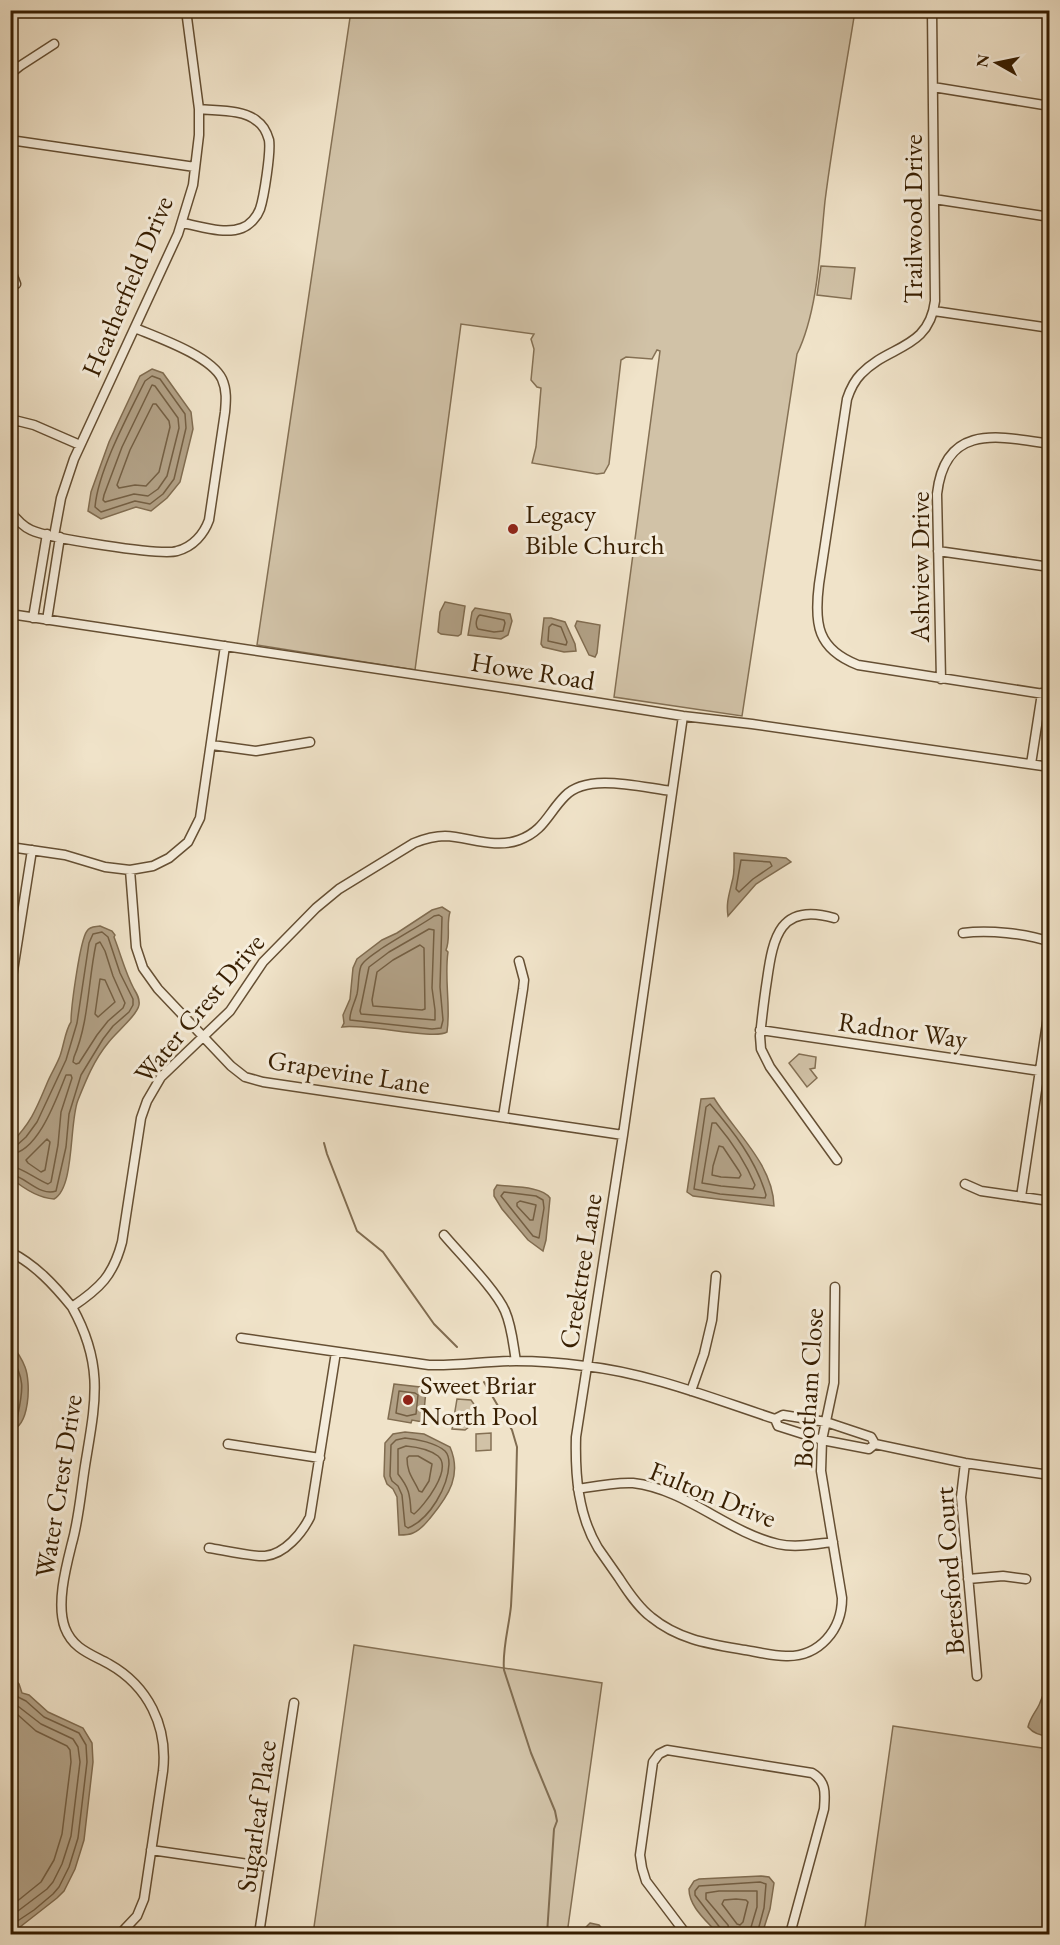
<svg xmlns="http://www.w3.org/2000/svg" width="1060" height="1945" viewBox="0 0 1060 1945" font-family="'EB Garamond',serif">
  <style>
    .green { fill: #d1c2a7; stroke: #847054; stroke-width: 1.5 }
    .water { fill: #b1a085; stroke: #806c50; stroke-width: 1.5 }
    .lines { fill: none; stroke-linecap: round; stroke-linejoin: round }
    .shore { stroke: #745f43; stroke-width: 1.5 }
    .stream { stroke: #806c50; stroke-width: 2 }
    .minor-casing { stroke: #654f33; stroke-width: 11 }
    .minor { stroke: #f5eddc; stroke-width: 8 }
    .poi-dot { fill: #8f2418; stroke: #f5eddc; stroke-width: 2 }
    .labels { text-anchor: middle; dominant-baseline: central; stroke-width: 6; stroke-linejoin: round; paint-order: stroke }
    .street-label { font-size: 27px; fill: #371e01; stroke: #f5eddc }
    .poi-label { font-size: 27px; fill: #371e01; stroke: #f5eddc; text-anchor: start }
  </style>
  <rect width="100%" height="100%" fill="#f0e3c9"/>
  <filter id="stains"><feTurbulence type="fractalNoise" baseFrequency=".00333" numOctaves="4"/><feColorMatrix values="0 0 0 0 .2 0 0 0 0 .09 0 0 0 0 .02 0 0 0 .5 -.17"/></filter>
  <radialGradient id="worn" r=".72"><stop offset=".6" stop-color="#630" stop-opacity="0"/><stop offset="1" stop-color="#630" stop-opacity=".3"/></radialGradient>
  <path class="green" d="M351 11H855C845 74 833 137 825 201 820 249 818 311 797 354L742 716 614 697 660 351 657 350 652 359 626 357 621 360 609 464 604 473 597 474 532 463 536 447 541 388 537 387 531 380 534 349 531 339 534 334 461 324 415 670 257 645Z
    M821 266 855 268 851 299 817 295Z
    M799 1054 816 1057 815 1068 810 1069 817 1078 807 1087 789 1063Z
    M457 1399 471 1400 480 1413 478 1420 465 1430 452 1429Z
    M491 1433V1450L476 1451V1434Z
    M354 1645 602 1683 567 1934H313Z
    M893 1726 1049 1749V1934H864Z"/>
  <path class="water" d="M152 369 163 373 191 412 193 429 180 482 167 498 151 511 136 507 101 519 88 511 91 492 109 442 140 376Z
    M445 602 465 606 461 634 458 636 441 634 438 632 440 612Z
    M475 608 510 614 512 621 508 635 501 639 468 635 472 612Z
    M544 618H551L565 622 575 644 576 651 564 652 543 647 541 644Z
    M577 621 600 625 597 653 595 657 589 655 575 626Z
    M734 853 786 858 791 862 756 884 728 916C726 903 729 895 732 882 735 873 734 862 734 853Z
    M442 907 450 912C446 924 451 938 446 950L448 952C444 979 451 1006 447 1032 434 1040 363 1023 342 1027L344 1023 343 1015 350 999 353 968 357 959 382 940 397 933 432 910Z
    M100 926 112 931 115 935 114 937C121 955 125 972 134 989 137 994 140 999 139 1005 137 1016 115 1033 108 1043 94 1060 86 1080 78 1100 69 1122 75 1188 54 1199 38 1198 23 1188 11 1178V1143C32 1122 37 1107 48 1081 52 1072 57 1064 60 1056 64 1045 65 1031 71 1022 71 1007 80 940 87 931 90 926 95 927 100 926Z
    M714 1098C734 1131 773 1164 774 1206L693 1196 687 1192 701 1099Z
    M497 1185C511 1187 542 1186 550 1198L546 1240 543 1251 528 1240 502 1209 494 1196V1190Z
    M10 1343C16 1350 22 1359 25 1367 31 1382 30 1428 10 1430Z
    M394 1384 420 1387V1389L426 1390 423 1422 412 1420 411 1423 388 1419Z
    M405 1432 424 1434 450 1447C462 1475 449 1495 431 1517 426 1523 421 1530 413 1533 409 1535 404 1535 399 1535L397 1497 393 1489 387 1484 384 1476 385 1443 393 1434Z
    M1049 1661 1050 1736C1041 1736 1033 1733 1028 1727 1030 1718 1035 1713 1039 1705 1046 1691 1047 1676 1049 1661Z
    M10 1673 12 1677 19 1684 22 1693 29 1695 48 1712 83 1728 92 1743 93 1762 84 1840 75 1869 64 1891 57 1898 11 1934Z
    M761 1876 769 1877 774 1883 770 1909 762 1934H718C707 1921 689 1907 689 1889L694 1881 699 1879Z
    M590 1923 599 1925 607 1934H585L586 1927Z"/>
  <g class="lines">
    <path class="shore" d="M152 376 160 379 185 414 186 428 174 479 163 494 150 504 135 501 101 512 95 507C98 471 128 415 145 381Z
      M152 385 155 386 178 418 179 428 167 476 158 489 148 496 134 494 105 502 103 500 104 495 122 447Z
      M153 404H156L169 421 170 427 159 472 146 486 135 485 119 488 117 485 130 450Z
      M480 615 504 620 505 623 503 631 494 632 478 629C475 626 476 617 480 615Z
      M552 624 561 627 567 642 566 645 548 641 549 627Z
      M741 860 770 862 772 866 753 879 739 892 736 889Z
      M439 915 442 917 440 987 443 1020 441 1028 432 1029 350 1020C349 1013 355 1002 357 994 359 985 358 974 361 966 365 955 421 926 434 916Z
      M429 929 434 930 432 988 435 1010V1020L361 1014 360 1011 369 967 389 952Z
      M100 942 105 951 113 976 125 1003 123 1008 108 1021 97 1035 79 1063 76 1064 73 1062 74 1057C89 1022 88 981 96 944Z
      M420 945 424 948 425 1009 422 1010 373 1006 372 1000 377 972 393 960Z
      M100 979 105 980 115 1002 98 1017 95 1014Z
      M710 1104C733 1131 756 1160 766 1195L765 1198 720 1194 694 1189 706 1107Z
      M712 1123H716C732 1142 746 1163 755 1185L753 1189 721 1186 702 1183Z
      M47 1139 50 1142 45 1170 41 1172 28 1163 26 1160Z
      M719 1146 723 1147 739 1171 741 1175 739 1178 721 1177 712 1175 713 1166Z
      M10 1147 16 1146 26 1137 37 1122 66 1060 77 1023 89 943 93 934 102 932 108 937 120 973 133 999V1005L129 1012 113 1026 103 1039 81 1075 69 1114 66 1147 56 1191C40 1197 25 1176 10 1174
      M10 1154C38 1153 57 1097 66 1075H71L72 1078 61 1112 58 1145 51 1182 48 1184C36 1179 21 1167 10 1166
      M504 1192 536 1196 543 1200 544 1208 539 1238 533 1236 501 1196Z
      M520 1201 536 1205 533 1220H530L517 1206V1203Z
      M10 1354C26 1381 23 1389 17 1419L14 1424H10
      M399 1391 415 1393 418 1395 416 1414 407 1416 396 1413Z
      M405 1438C417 1439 436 1443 445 1451 448 1454 449 1460 449 1464 448 1487 430 1519 408 1528L405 1526 402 1495 398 1486 392 1481 390 1476 391 1445 396 1440Z
      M406 1446C417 1447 429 1449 438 1456 453 1469 424 1506 414 1514L411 1512C410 1494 409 1488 398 1474V1449Z
      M409 1456H418L432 1464 429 1481 422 1492 419 1491C413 1478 407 1473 407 1458Z
      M10 1684 18 1697 26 1701 44 1717 79 1733 86 1745 87 1762 78 1838 69 1867 59 1887 53 1894 34 1910 10 1926
      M10 1700 41 1724 73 1739 78 1747 80 1762 71 1836 62 1864 53 1882 47 1889 10 1917
      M10 1712 18 1715 36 1731 67 1746 70 1750 71 1762 62 1834 54 1860 41 1882 10 1907
      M736 1899 746 1900 748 1902 743 1922 740 1925 737 1924 722 1904 724 1900Z
      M722 1934 721 1929 695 1895V1891L699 1886 760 1882 766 1884 764 1908 757 1934
      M730 1934 728 1925 706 1899V1893L719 1891H757V1907L749 1934"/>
    <path class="stream" d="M324 1143 327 1154 357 1231 383 1252 434 1324 457 1347
      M484 1382 512 1430 517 1447C516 1500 514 1553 511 1606 509 1627 502 1649 504 1670L531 1753 555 1811 557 1821 554 1829 547 1934"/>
    <g class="minor-casing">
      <path id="minor" d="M932 10 935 301C929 350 888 345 861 374 854 381 850 390 847 399L819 584C814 624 817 649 858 665L1050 695
        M10 74 20 66 54 44
        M933 87 1050 106
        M10 140 195 167
        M934 199 1050 217
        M182 223C200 226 224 235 242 228 250 225 257 217 260 209 264 197 271 152 269 140 267 133 263 125 257 121 243 109 216 111 199 109
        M10 268 16 284
        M934 311 1050 328
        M10 419 34 425 80 445
        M10 432 13 420
        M10 511C16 519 22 526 31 530 48 538 161 556 177 551 193 547 204 534 209 520L225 412C226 401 227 390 222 379 211 356 159 338 135 328
        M54 536 61 498 74 459 178 234 193 185 199 135V109L186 10
        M938 551 1050 567
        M10 614 518 690 683 716 752 724 1050 767
        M33 618 47 534
        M47 620 60 537
        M941 679 937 494C945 423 998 436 1050 444
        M683 716 623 1135 576 1437C575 1475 578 1515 598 1548 605 1558 612 1568 619 1578 628 1592 638 1607 651 1617 679 1640 710 1644 745 1650 758 1652 772 1656 786 1656 819 1657 842 1630 842 1598L821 1471 822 1440 834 1383 835 1287
        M212 745 256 751 310 742
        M1031 764 1042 693
        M10 847 65 855 105 867 130 870 153 866 169 858 188 842 200 818 225 646
        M130 870 136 947 143 968 158 989 231 1066 245 1077 263 1082 623 1135
        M834 918C780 902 773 937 767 980 764 999 762 1017 760 1036L761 1049 770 1067 837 1160
        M963 933C988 930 1026 933 1050 942
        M10 990 32 850
        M760 1030 1040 1071
        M503 1117 523 989 524 980 519 961
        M965 1184 981 1191 1050 1201
        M1021 1197 1050 1003
        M444 1235C460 1254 496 1290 505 1311 512 1327 513 1344 516 1361
        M10 1252C35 1264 55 1286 72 1307
        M241 1338 429 1365C458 1366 487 1361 516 1361 539 1361 562 1363 585 1366 649 1373 714 1399 775 1419L778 1426 822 1440 869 1449 875 1444
        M691 1391 704 1354 712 1320 716 1276
        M775 1419 783 1415 826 1422 871 1437 875 1444 965 1463 1050 1475
        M228 1444 320 1458
        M965 1463 961 1497 977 1676
        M578 1489C596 1486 615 1482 633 1483 686 1489 727 1532 778 1544 796 1548 815 1544 833 1542
        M209 1548C222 1550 253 1557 265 1556 285 1554 302 1533 310 1517L336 1352
        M968 1579 1003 1576 1026 1579
        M151 1850 269 1867
        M120 1934 137 1916 144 1899 163 1771C168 1726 148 1686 109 1664 91 1654 73 1649 65 1628 56 1604 66 1567 72 1543 79 1518 81 1491 85 1466 95 1404 105 1366 72 1307 100 1288 113 1276 122 1242L141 1118 147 1101 161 1077 230 1011 263 962 316 908 339 889 414 843C424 839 434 836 445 836 469 837 495 849 519 840 544 831 548 813 565 796 588 772 643 788 672 791
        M259 1934 294 1703
        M686 1934 646 1881 642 1868 640 1855 653 1762 659 1754 667 1750 812 1773C827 1782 825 1794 824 1809L790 1934"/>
    </g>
    <use href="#minor" class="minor"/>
  </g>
  <g class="poi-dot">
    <circle cx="513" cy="529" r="6"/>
    <circle cx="408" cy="1400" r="6"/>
  </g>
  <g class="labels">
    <g class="street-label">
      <text transform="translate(912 219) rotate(-90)">Trailwood Drive</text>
      <text transform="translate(127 286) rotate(-67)">Heatherfield Drive</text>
      <text transform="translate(919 567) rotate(-90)">Ashview Drive</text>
      <text transform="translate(533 671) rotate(9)">Howe Road</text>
      <text transform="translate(199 1008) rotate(-50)">Water Crest Drive</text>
      <text transform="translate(903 1030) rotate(8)">Radnor Way</text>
      <text transform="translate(349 1072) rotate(9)">Grapevine Lane</text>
      <text transform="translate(580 1271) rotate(-81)">Creektree Lane</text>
      <text transform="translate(808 1388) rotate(-86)">Bootham Close</text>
      <text transform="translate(58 1486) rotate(-81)">Water Crest Drive</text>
      <text transform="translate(713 1494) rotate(22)">Fulton Drive</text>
      <text transform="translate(949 1571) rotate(-94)">Beresford Court</text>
      <text transform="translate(256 1816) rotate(-82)">Sugarleaf Place</text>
    </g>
    <g class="poi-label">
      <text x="525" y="513">Legacy<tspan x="525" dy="31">Bible Church</tspan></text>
      <text x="420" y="1384">Sweet Briar<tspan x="420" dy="31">North Pool</tspan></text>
    </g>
  </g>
  <rect width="1060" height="1945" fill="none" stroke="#f0e3c9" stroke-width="36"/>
  <rect x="12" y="12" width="1036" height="1921" fill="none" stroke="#371e01" stroke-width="3"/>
  <rect x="18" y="18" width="1024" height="1909" fill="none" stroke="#371e01" stroke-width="1.5"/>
  <g transform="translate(997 63) rotate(279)" stroke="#f5eddc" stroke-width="4.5" paint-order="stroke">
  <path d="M0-4.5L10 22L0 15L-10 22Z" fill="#371e01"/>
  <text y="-9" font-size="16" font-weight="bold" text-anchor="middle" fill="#371e01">N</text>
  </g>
  <rect width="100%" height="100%" filter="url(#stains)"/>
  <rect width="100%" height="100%" fill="url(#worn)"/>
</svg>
